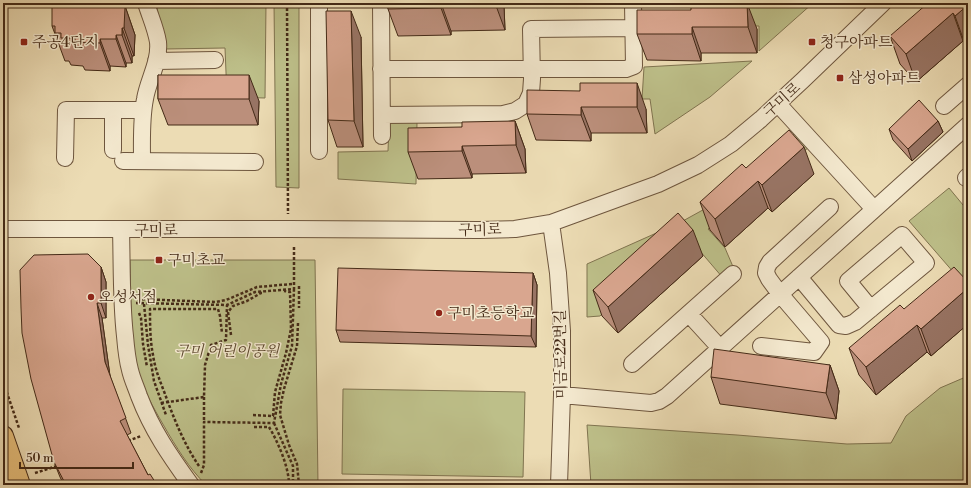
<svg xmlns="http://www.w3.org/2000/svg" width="971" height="488" viewBox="0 0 971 488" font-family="'Libre Bodoni','Noto Serif KR',serif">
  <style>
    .green { fill: #bdbf89; stroke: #807450 }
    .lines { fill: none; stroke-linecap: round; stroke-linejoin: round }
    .minor-casing { stroke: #6e563e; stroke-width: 18 }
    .major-casing { stroke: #442a17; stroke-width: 22 }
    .path { stroke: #442a17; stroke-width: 2.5; stroke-dasharray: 3 2; stroke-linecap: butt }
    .minor { stroke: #f3e8ce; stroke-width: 16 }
    .major { stroke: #e6be7a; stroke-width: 20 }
    .wall { fill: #bb8f7b; stroke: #442a17 }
    .shaded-wall { fill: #987464; stroke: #442a17 }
    .building { fill: #d9a68f; stroke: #442a17 }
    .poi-dot { fill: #8f2418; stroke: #f3e8ce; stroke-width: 1.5 }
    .labels { text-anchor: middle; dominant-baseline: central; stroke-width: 3; stroke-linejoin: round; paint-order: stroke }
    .poi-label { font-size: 15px; fill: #442a17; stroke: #f3e8ce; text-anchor: start }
    .street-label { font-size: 15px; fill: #442a17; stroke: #f3e8ce }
    .park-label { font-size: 15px; font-style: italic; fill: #5c482e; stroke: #f3e8ce }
  </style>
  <rect width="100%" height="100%" fill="#ecdcb4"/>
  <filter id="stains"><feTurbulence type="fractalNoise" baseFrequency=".005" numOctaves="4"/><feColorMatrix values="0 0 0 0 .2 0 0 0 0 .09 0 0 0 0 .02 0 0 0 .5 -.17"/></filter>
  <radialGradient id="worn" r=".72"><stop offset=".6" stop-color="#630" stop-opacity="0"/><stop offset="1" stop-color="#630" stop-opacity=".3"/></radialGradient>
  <path class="green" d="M156 3H266L265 98 227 97 225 48 165 49Z
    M274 3H299V188L276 187Z
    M703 3H813L759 51V26H755Z
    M752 61 710 97 655 134 650 99H642L644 67Z
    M417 122 416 184 338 179V152L388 151 389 123Z
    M799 129 812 145 752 190 708 229 725 248 734 269 723 278 688 237 600 316 587 317V264L681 222 710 206 771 156Z
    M949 188 968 211V289L909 221Z
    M130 260H315L318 485H206C189 468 176 447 164 426 153 407 142 388 137 367 130 333 131 295 130 260Z
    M968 376V485H591L587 425 737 435 847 444 891 443 906 416 940 388Z
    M343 389 525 392 523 477 342 474Z"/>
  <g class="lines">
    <g class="minor-casing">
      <path id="minor" d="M319 3V151
        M381 3 382 136
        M156 61 215 60
        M381 69H626L634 66 633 3
        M778 104 874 209
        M944 106 968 85
        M113 110V150
        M382 115 503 114 515 111 526 104 531 93 532 79 531 29 633 28
        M65 158 66 110H143
        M123 161 255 162
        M142 161C142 140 141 119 145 99 148 80 160 62 158 42 156 29 150 16 146 3
        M966 178 968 176
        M551 223 558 273 562 331V395L559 485
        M3 229H288L479 230 515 229 551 223 658 184 698 165 731 144 761 119 803 80 883 3
        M121 230C122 265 121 301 125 336 126 348 127 359 130 370 132 379 136 387 139 396 152 430 170 456 191 485
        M799 277 839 325 846 326 855 322 926 263 902 235 848 281 871 309
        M689 314 720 348
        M761 346 814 352 821 342 780 294 769 279 766 273 767 267 770 262 830 207
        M632 364 733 274
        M562 395 651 403 659 401 667 396 968 125"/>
    </g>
    <g class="major-casing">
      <path id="major" d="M3 436 20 485"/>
    </g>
    <path class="path" d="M287 3 288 214
      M299 286V308
      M137 299 216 302 226 300 257 287 292 284
      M136 303 227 305 255 292 294 289V245
      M144 304 148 345 154 381 166 415
      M139 313 141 318 143 344 147 367
      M298 323 297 346 284 389 281 403 280 415 289 445 297 464 299 485
      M231 335 228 312 233 306 247 301 261 293H263
      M3 367 6 390 19 428
      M204 397V422
      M161 403 204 397 205 365 211 345 226 340 227 305
      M253 415 273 416 275 392 286 353 291 329 290 292 284 291
      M274 423 293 466V485
      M254 427H269C278 442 289 467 289 485
      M128 441 141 436
      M199 466C184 444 174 419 165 394 160 381 155 369 153 355 150 340 150 324 150 309H218L220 316 222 333
      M35 473 57 466
      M201 473 204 465V422L274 423 281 384 292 346 294 289"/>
    <use href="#minor" class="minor"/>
    <use href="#major" class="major"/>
  </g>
  <path class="wall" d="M105 3H124L135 35 134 56H132V63H126V67L110 66V71L85 70 83 66 71 65 69 61H65L52 26 105 4Z
    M334 3H360V6L335 5Z
    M388 3H503L504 6 505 30 451 31V35L398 36 388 9Z
    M968 3V41L965 44 963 41 916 82 900 64 890 36Z
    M691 10 757 29V53H701V61L647 60 637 34Z
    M361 37 363 147H337L328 120Z
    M158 75 259 101 258 125H168L158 99Z
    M580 91 646 109 647 133H591V141L536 140 527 114Z
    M515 121 525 149 526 173 472 174V178L418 179 408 152 462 127Z
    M938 121 943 132 912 161 893 140 889 129Z
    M746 168 814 174 772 212 768 208 725 247 710 230 700 202Z
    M703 256 618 333 602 316 593 290Z
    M101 267 106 282V318H102L110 376 131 433 127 435 148 475 157 485H64L60 477 54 462Z
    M533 273 537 285 536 347 340 342 336 330Z
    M968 282V324L931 356 927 352 876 395 859 375 849 348Z
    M830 365 839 391 836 419 720 404 711 377Z"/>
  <path class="shaded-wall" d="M122 3H124L135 35 134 56 124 28 122 7Z
    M441 3 451 31V35L441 8Z
    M495 3H503L504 6 505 30Z
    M747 3 757 29V53L748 27Z
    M968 5V41L965 44 955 16Z
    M351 11 361 37 363 147 354 121Z
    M953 13 963 41 916 82 906 54Z
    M692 27 701 53V61L692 34Z
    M122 28 132 56V63L122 35Z
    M116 35 126 63V67L116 39Z
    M100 39 110 66V71L100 43Z
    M249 75 259 101 258 125 249 99Z
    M637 83 646 109 647 133 637 107Z
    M581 107 591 133V141L581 115Z
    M515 121 525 149 526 173 516 145Z
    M938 121 943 132 912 161 908 149Z
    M462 146 472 174V178L462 151Z
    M804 147 814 174 772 212 762 185Z
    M758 181 768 208 725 247 715 219Z
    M693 230 703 256 618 333 608 307Z
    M101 267 106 282V318L101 303Z
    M533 273 537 285 536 347 531 336Z
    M968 288V324L931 356 921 329Z
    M97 303 102 318 110 376 105 362Z
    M917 325 927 352 876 395 866 367Z
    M830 365 839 391 836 419 826 393Z"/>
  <path class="building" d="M55 3 105 4V3H122V7H125L124 28H122V35H116V39H100V43L75 42V38H61V33H55V26H52V4H55Z
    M388 3H450H441V8L388 9Z
    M691 3H747L748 27H692V34H637V10H691Z
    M928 3H968V5L955 16 953 13 906 54 890 36Z
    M326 11H351L354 121 328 120Z
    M158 75H249V99H158Z
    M580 83H637V107H581V115L527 114V90L580 91Z
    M919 100 938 121 908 149 889 129Z
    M515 121 516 145 462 146V151L408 152V128L462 127V122Z
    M789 130 804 147 762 185 758 181 715 219 700 202 742 164 746 168Z
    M678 213 693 230 608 307 593 290Z
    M88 254 101 267V303H97L105 362 126 418 120 421 148 475 150 474 157 485H66L54 462 31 379 22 333 21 308 20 270 34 255Z
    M954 267 968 282V288L921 329 917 325 866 367 849 348 900 305 904 309Z
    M338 268 533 273 531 336 336 330Z
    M714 349 830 365 826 393 711 377Z"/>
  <g class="poi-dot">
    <rect x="20" y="38" width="8" height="8" rx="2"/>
    <rect x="808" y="38" width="8" height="8" rx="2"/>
    <rect x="836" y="74" width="8" height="8" rx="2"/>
    <rect x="155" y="256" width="8" height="8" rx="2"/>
    <circle cx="91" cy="297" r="4"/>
    <circle cx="439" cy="313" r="4"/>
  </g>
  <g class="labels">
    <g class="poi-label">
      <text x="32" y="42">주공4단지</text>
      <text x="820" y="42">청구아파트</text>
      <text x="848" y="78">삼성아파트</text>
      <text x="167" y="260">구미초교</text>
      <text x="99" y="297">오성서점</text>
      <text x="447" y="313">구미초등학교</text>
    </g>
    <g class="street-label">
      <text transform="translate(782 100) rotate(-42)">구미로</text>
      <text x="156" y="230">구미로</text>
      <text transform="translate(480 230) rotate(-1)">구미로</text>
      <text transform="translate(561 354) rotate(-91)">미금로22번길</text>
    </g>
    <g class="park-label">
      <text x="227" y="351">구미 어린이공원</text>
    </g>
  </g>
  <rect width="971" height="488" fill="none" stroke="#ecdcb4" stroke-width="16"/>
  <rect x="4" y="4" width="963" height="480" fill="none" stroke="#442a17" stroke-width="2"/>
  <rect x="8" y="8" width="955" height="472" fill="none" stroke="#442a17"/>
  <path d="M20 462v6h113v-6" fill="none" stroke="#442a17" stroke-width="2"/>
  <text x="26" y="462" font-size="12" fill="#442a17" stroke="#f3e8ce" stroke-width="3" paint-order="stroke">50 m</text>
  <rect width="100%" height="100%" filter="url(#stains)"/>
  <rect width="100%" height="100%" fill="url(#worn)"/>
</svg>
